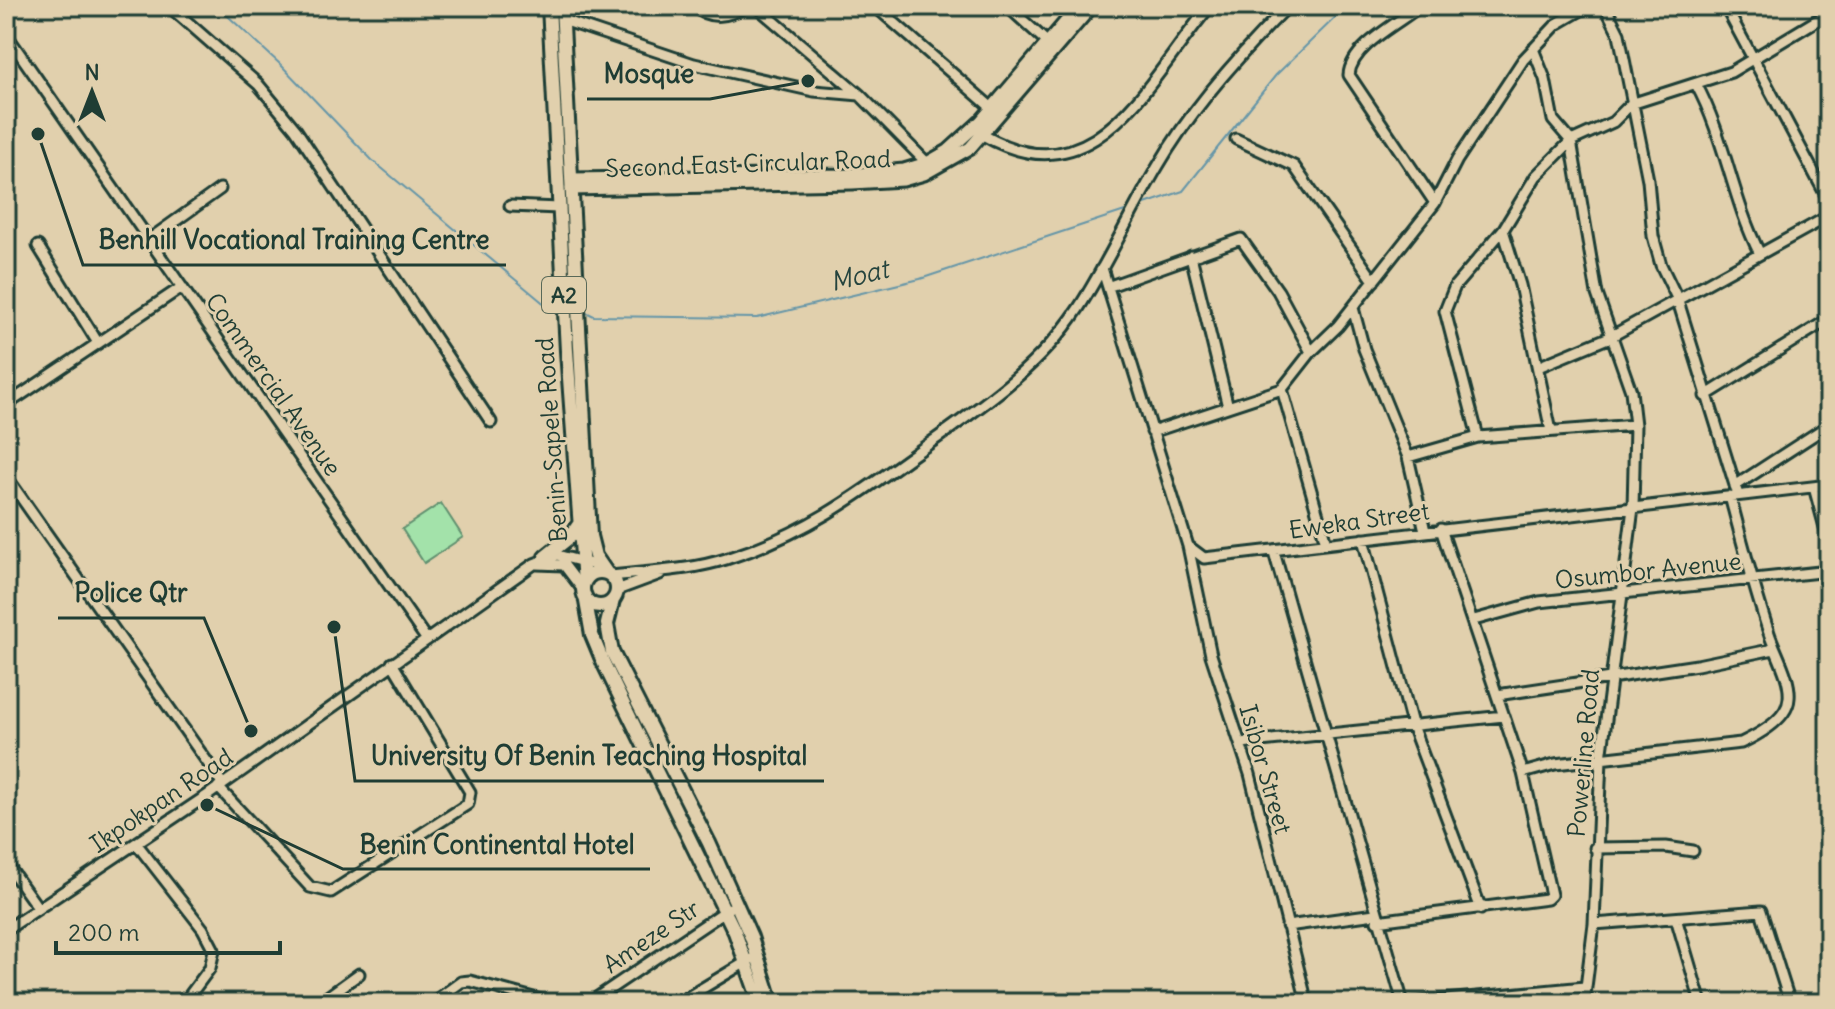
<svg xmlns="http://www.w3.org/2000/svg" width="1835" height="1009" viewBox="0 0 1835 1009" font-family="Delius,sans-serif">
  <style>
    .green { fill: #a3e2aa; stroke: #61906f; stroke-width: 2 }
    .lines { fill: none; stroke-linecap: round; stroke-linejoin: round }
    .stream { stroke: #6696a8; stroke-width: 2 }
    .minor-casing { stroke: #1f3d34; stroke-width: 15 }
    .major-casing { stroke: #1f3d34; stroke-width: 17 }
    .highway-casing { stroke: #1f3d34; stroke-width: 18 }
    .minor { stroke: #e1d0ad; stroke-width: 9 }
    .major { stroke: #e1d0ad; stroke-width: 11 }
    .highway { stroke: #e1d0ad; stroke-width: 12 }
    .labels { text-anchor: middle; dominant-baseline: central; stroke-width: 6; stroke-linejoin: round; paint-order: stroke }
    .shield { fill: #e1d0ad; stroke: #596958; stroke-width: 2 }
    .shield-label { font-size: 22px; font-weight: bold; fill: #1f3d34 }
    .street-label { font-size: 24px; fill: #1f3d34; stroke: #e1d0ad }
    .water-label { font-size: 26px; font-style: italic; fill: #25443e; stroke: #e1d0ad }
    .leader { fill: none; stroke: #1f3d34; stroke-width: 3 }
    .callout-dot { fill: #1f3d34; stroke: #e1d0ad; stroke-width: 3 }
    .callout-label { font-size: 26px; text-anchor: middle; font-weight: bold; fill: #1f3d34; stroke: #e1d0ad; stroke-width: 6; stroke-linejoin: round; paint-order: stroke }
  </style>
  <rect width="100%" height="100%" fill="#e1d0ad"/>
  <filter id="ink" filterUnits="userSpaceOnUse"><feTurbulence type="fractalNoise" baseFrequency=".0125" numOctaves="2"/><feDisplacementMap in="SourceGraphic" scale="16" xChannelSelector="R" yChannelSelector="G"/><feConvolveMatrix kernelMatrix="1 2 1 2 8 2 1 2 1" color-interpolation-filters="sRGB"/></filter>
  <g filter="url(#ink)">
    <path class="green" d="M441 503 463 537 424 563 402 529Z"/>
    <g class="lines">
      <path class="stream" d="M217 6 280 64 372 160 547 306
        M1142 205 1183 191 1276 75 1347 6
        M586 312 594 316 757 318 920 279 1131 209"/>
      <g class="minor-casing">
        <path id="minor" d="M169 6 258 84 296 130 491 422
          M693 6C712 21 728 16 748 6
          M756 6 860 95 927 163
          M875 6 993 109
          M1007 6 1048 43
          M1420 6C1399 23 1351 46 1349 75L1435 203
          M1605 6 1619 34 1648 180 1653 236 1661 265 1677 298 1738 495
          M1725 6 1829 201
          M563 20 694 64 814 91 860 95
          M6 34 427 640
          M1533 49 1545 79 1553 120 1571 141 1597 294 1631 391 1635 425 1633 508 1601 759 1594 924 1584 1003
          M1696 84C1725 137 1732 199 1760 254
          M983 135C1098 201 1148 78 1210 6
          M1236 139 1294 166 1374 281
          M510 206 559 208
          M1503 230 1520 285 1551 431
          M150 239 220 189
          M38 246 98 343
          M1191 256 1228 407
          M1102 268 1188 546 1204 558 1829 485
          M1110 286 1241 239 1278 291 1311 352
          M1353 308 1364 349 1408 457 1425 531
          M1538 367 1610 337 1829 216
          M1282 389 1326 543
          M1705 396 1829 319
          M6 405 182 287
          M1152 432 1282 389 1311 352 1338 326 1435 203 1457 160 1523 60 1557 24 1588 6
          M1478 437 1445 311 1455 286 1503 230 1536 176 1571 141 1613 122 1631 104 1731 72 1829 13
          M1408 457 1478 437 1635 425
          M6 476 222 783
          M1735 486 1829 425
          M1814 487 1829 542
          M1363 539 1413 728 1481 909
          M1188 546 1211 655 1250 774 1307 1003
          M1274 552 1403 1003
          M537 564 564 565 583 590
          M612 576C650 571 689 571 726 559 807 534 862 492 930 443 985 404 1040 366 1078 309 1108 263 1130 213 1158 166 1192 107 1241 53 1288 6
          M617 590 660 574
          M1474 620 1539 602 1829 571
          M1497 695 1697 665 1774 649
          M1241 743 1504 716
          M1523 773 1555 764 1741 743C1758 735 1788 719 1789 698 1791 678 1775 652 1769 633 1754 588 1742 542 1730 496
          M218 787 310 887 331 892 468 804 470 792 392 663
          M136 843 203 929 214 950 210 968 184 1003
          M1595 848 1666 847 1693 851
          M6 863 38 908
          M1676 918 1701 1003
          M1377 921 1547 899 1551 895 1523 773 1441 529
          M1594 924 1761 911 1790 1003
          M1287 926 1375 914
          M6 930 208 795 534 564 557 555 599 566
          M319 1003 359 974
          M432 1003 461 982 470 981 545 1001 594 1000
          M589 1003 730 908
          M678 1003 751 959
          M1413 1003 1585 987"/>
      </g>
      <g class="major-casing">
        <path id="major" d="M571 179 847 175 904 170 927 163 948 151 981 121 1079 6
          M571 189 852 183 903 180 924 174 970 148 1092 6"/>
      </g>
      <g class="highway-casing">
        <path id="highway" d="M549 6 567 351 584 583
          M562 6 590 536 595 556 606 572
          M545 557 570 537 579 524
          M583 589a17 17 0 1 1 34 0a17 17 0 1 1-34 0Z
          M585 596 592 635 604 664 735 932 760 1003
          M613 600 607 624 612 652 709 843 751 937 772 1003"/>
      </g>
      <use href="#minor" class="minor"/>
      <use href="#major" class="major"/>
      <use href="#highway" class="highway"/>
    </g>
  </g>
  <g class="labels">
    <rect class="shield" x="542" y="277" width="44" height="36" rx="6"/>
    <g class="shield-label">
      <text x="564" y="295">A2</text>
    </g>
    <g class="street-label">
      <text transform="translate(748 163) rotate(-2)">Second East Circular Road</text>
      <text transform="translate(274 384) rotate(55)">Commercial Avenue</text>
      <text transform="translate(551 440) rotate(-94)">Benin-Sapele Road</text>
      <text transform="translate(1359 520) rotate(-8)">Eweka Street</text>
      <text transform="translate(1648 570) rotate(-6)">Osumbor Avenue</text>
      <text transform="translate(1583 753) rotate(-85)">Powerline Road</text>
      <text transform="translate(1266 769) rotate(74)">Isibor Street</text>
      <text transform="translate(161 800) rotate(-34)">Ikpokpan Road</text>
      <text transform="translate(651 936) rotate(-34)">Ameze Str</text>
    </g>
    <g class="water-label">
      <text transform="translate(859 275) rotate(-14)">Moat</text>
    </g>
  </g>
  <path class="leader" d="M808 81L710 99H587M38 134L83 265H506M251 731L204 618H58M334 627L355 781H824M207 805L343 869H650"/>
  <g class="callout-dot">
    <circle cx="808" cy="81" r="8"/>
    <circle cx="38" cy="134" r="8"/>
    <circle cx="251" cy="731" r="8"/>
    <circle cx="334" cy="627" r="8"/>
    <circle cx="207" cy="805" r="8"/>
  </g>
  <g class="callout-label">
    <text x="649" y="83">Mosque</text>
    <text x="294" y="249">Benhill Vocational Training Centre</text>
    <text x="131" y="602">Police Qtr</text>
    <text x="589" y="765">University Of Benin Teaching Hospital</text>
    <text x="497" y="854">Benin Continental Hotel</text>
  </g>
  <rect width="1835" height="1009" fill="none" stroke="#e1d0ad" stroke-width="32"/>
  <rect x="16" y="16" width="1803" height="977" fill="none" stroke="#1f3d34" stroke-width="3" filter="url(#ink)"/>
  <g transform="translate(92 92)" stroke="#e1d0ad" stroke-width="6" paint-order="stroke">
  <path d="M0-6L14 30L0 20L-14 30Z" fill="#1f3d34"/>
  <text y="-12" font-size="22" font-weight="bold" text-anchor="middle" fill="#1f3d34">N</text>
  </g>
  <path d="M56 941v12h224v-12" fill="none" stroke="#1f3d34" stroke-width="4"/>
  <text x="68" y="941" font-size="24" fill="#1f3d34" stroke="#e1d0ad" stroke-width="6" paint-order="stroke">200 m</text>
</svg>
